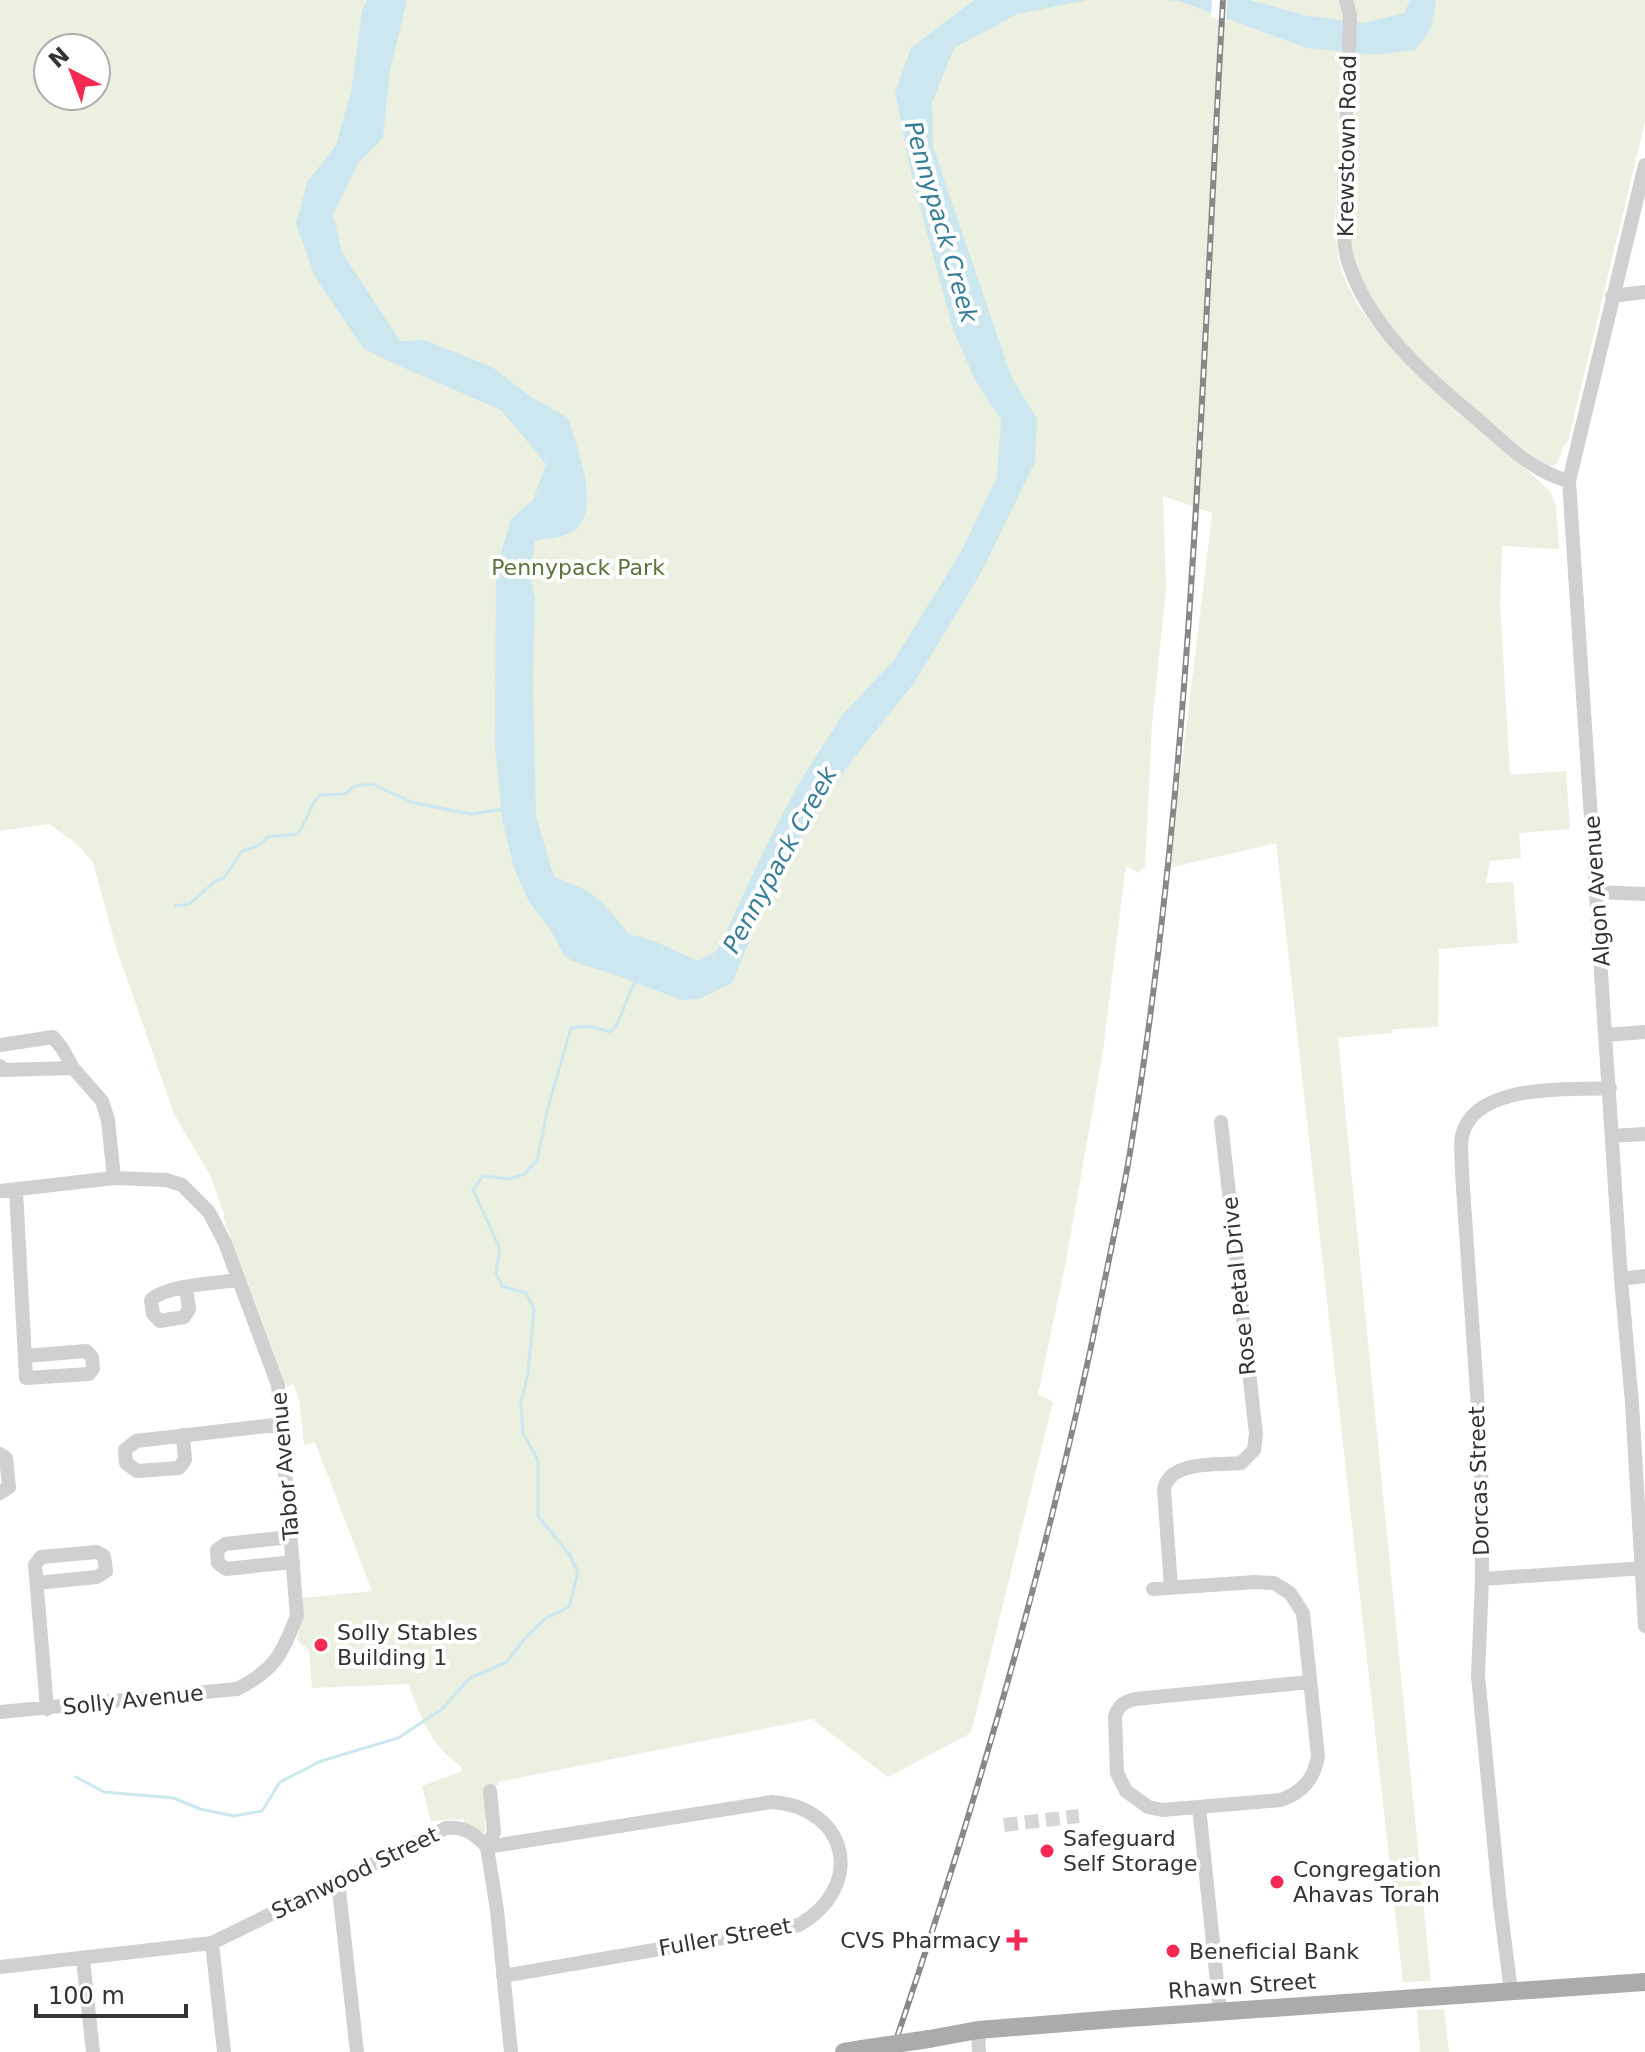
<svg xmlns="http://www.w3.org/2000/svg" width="1645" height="2052" viewBox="0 0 1645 2052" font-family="'DejaVu Sans',sans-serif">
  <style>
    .green { fill: #ebf0e0; fill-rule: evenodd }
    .water { fill: #cce7f0 }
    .pier { fill: #fff }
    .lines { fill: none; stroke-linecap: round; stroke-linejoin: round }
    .stream { stroke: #cce7f0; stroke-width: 3 }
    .minor-tunnel { stroke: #d6d6d6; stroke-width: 14; stroke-dasharray: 14 7; stroke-linecap: butt }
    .minor { stroke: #d0d0d0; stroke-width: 14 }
    .major { stroke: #ababab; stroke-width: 18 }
    .rail-casing { stroke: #888; stroke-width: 6 }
    .rail { stroke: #fff; stroke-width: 3; stroke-dasharray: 9; stroke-linecap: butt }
    .major-bridge { stroke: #ababab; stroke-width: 18 }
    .poi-dot { fill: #f52951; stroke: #fff; stroke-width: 3 }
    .labels { text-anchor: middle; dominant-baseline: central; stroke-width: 8; stroke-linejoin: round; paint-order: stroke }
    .street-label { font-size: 22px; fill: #333; stroke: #fff }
    .park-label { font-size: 22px; fill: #5c743b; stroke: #fff }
    .poi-label { font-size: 22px; fill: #333; stroke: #fff; text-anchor: start }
    .water-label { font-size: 24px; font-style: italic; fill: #357d97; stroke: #fff }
  </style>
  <rect width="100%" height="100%" fill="#fff"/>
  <path class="green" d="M0 0H1645V122L1568 441C1560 447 1562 459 1554 466L1547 465 1529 453C1469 403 1367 329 1352 249 1345 214 1357 178 1351 146L1354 145 1356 98 1339 97 1338 144 1341 145C1338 184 1331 222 1339 260 1357 343 1489 434 1550 491L1556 506 1559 549 1502 546 1500 603 1510 775 1566 771 1570 829 1519 833 1521 858 1490 861 1486 883 1513 882 1518 943 1439 949 1438 1027 1393 1029 1392 1033 1338 1038 1431 1981 1403 1982 1276 843 1169 868 1212 516V513L1163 496 1166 589 1152 724 1145 867 1138 873 1126 865 1103 1051 1066 1261 1038 1394 1053 1402 971 1733 888 1777 812 1719 498 1782 499 1785 486 1788 485 1834 464 1825V1819L431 1821 422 1786 462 1771 461 1766C431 1747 421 1716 408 1684L312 1688 309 1650 297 1640 302 1620V1598L372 1591 315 1442 304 1445 299 1399 293 1384 287 1387 224 1220V1214L210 1175 174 1114 116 947 93 862 76 843 49 824 0 831ZM48 48H96V96H48Z
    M1444 2009 1449 2052H1420L1417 2010Z"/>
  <path class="water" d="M367 0H407L390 70 383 138 358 163 333 215 342 252 400 341 424 340 492 367 531 397 568 418C576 445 604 512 572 532 563 538 546 538 535 541L530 577 535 599 533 682 536 816 554 877 586 890 604 904 629 934 654 941 698 961 717 951 767 844 798 785 843 714 894 660 961 552 997 477 1001 420 974 378 953 329 913 182 895 92 911 48 974 0H1087L1017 14 954 48 932 103 933 147 1011 376 1037 419 1035 462 981 573 914 683 853 759 808 824 772 887 732 983 699 999 681 1000 619 976 572 961 564 955 550 929 529 902 514 868 502 819 495 744 496 570 511 519 533 500 546 464 501 410 386 360 363 348 315 277 296 224 307 182 336 145 351 92 362 11Z
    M1166 0H1250L1308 16 1364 23 1404 13 1410 0H1436L1431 28 1415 50 1375 55 1307 48 1179 1Z"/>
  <path class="pier" d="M1212 0H1227L1226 22 1211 17Z"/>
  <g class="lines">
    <path class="stream" d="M175 906 189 904 217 880 223 879 242 851 258 846 268 837 297 834C308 822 308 806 320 795L345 794 355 786 372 784 414 803 471 814 504 809
      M76 1777 104 1792 174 1798 200 1809 234 1816 262 1811 280 1782 321 1761 398 1738 442 1709 470 1678 507 1662 526 1637 546 1618 569 1607 578 1572 569 1554 538 1516V1460L523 1433 521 1402 528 1374 534 1309 526 1293 502 1286 496 1273 500 1249 473 1190 483 1176 509 1179 525 1174 537 1160 548 1107 571 1028 588 1026 610 1032C624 1020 625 995 637 980"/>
    <path class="minor-tunnel" d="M1004 1825 1079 1816"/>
    <path class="minor" d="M1346 0 1350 15C1349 74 1345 133 1344 192 1344 215 1341 242 1349 264 1369 325 1422 373 1470 413 1500 438 1531 472 1569 481
      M1645 165 1569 481 1621 1279 1632 1403 1645 1626
      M1612 296 1645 292
      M1597 892 1645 894
      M1606 1035 1645 1032
      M0 1045 53 1037 62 1048 73 1068 102 1101 108 1120 114 1178
      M0 1066 2 1070 73 1068
      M1612 1136 1645 1134
      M16 1190 26 1378 89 1374 93 1369 92 1357 86 1351 25 1356
      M0 1191 114 1178 166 1180 182 1185 209 1212 225 1243 278 1385 297 1616C281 1655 276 1669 237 1689L0 1712
      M1621 1279 1645 1276
      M186 1288 189 1309 184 1317 160 1321 153 1314 151 1300C167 1285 216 1283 239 1280
      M183 1435 185 1460 179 1468 137 1471 126 1463 125 1450 136 1441 283 1424
      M0 1454 6 1458 9 1487 0 1493
      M290 1537 225 1544 217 1550 218 1563 226 1569 293 1562
      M1482 1579 1645 1568
      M37 1583 97 1577 106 1571 104 1556 97 1552 41 1557 35 1565 47 1709
      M1171 1588 1164 1489C1170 1460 1217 1465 1241 1463L1254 1450 1256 1434 1221 1122
      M1153 1589 1255 1582 1274 1583 1290 1593 1303 1613 1318 1756C1314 1779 1303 1792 1281 1800L1162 1810 1148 1807 1126 1791 1117 1773 1115 1717C1118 1705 1124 1702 1135 1699L1310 1682
      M1199 1807 1220 2011
      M487 1847 772 1802C850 1808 865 1887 799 1925L503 1976
      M487 1847 497 1910 511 2052
      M487 1847 494 1832 490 1791
      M338 1881 357 2052
      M212 1943 224 2052
      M83 1959 93 2052
      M0 1967 212 1943 446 1828C464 1826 475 1834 487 1847
      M1511 1991 1500 1905 1478 1676 1482 1579 1481 1452 1462 1173C1462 1162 1460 1147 1462 1136 1474 1082 1568 1091 1610 1088
      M978 2030 979 2052"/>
    <path class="major" d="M929 2039 978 2030 1115 2019 1645 1982
      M844 2052 862 2049"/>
    <g class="rail-casing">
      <path id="rail" d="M892 2052C977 1803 1050 1552 1102 1294 1112 1243 1124 1192 1132 1140 1193 763 1201 380 1223 0"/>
    </g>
    <use href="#rail" class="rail"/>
    <path class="major-bridge" d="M862 2049 929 2039"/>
  </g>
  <g class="poi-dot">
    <circle cx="321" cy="1645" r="8"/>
    <circle cx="1047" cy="1851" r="8"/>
    <circle cx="1277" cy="1882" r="8"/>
    <path d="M1013 1928h8v8h8v8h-8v8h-8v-8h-8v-8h8z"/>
    <circle cx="1173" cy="1951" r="8"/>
  </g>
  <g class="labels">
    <g class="street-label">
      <text transform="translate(1347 146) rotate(-89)">Krewstown Road</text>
      <text transform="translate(1597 891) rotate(-94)">Algon Avenue</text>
      <text transform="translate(1239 1286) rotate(-96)">Rose Petal Drive</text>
      <text transform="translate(285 1466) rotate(-95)">Tabor Avenue</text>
      <text transform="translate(1479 1481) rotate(-92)">Dorcas Street</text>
      <text transform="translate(133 1700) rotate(-6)">Solly Avenue</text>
      <text transform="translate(355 1873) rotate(-26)">Stanwood Street</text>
      <text transform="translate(725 1937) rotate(-10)">Fuller Street</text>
      <text transform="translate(1242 1986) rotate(-4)">Rhawn Street</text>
    </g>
    <g class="park-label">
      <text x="578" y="567">Pennypack Park</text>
    </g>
    <g class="poi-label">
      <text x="337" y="1632">Solly Stables<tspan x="337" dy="25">Building 1</tspan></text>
      <text x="1063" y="1838">Safeguard<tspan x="1063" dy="25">Self Storage</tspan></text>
      <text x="1293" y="1869">Congregation<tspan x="1293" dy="25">Ahavas Torah</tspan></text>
      <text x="1001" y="1940" text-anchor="end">CVS Pharmacy</text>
      <text x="1189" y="1951">Beneficial Bank</text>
    </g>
    <g class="water-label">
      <text transform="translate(941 222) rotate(74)">Pennypack Creek</text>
      <text transform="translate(780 860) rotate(-61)">Pennypack Creek</text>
    </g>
  </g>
  <g transform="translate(72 72) rotate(318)"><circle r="38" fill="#ffffff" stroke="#adadad" stroke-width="2"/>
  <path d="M0-6L14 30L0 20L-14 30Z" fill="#f52951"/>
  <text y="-12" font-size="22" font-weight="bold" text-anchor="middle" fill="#333333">N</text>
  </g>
  <path d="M36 2004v12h150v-12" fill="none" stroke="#333333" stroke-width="4"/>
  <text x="48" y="2004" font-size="24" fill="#333333" stroke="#ffffff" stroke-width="6" paint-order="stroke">100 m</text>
</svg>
